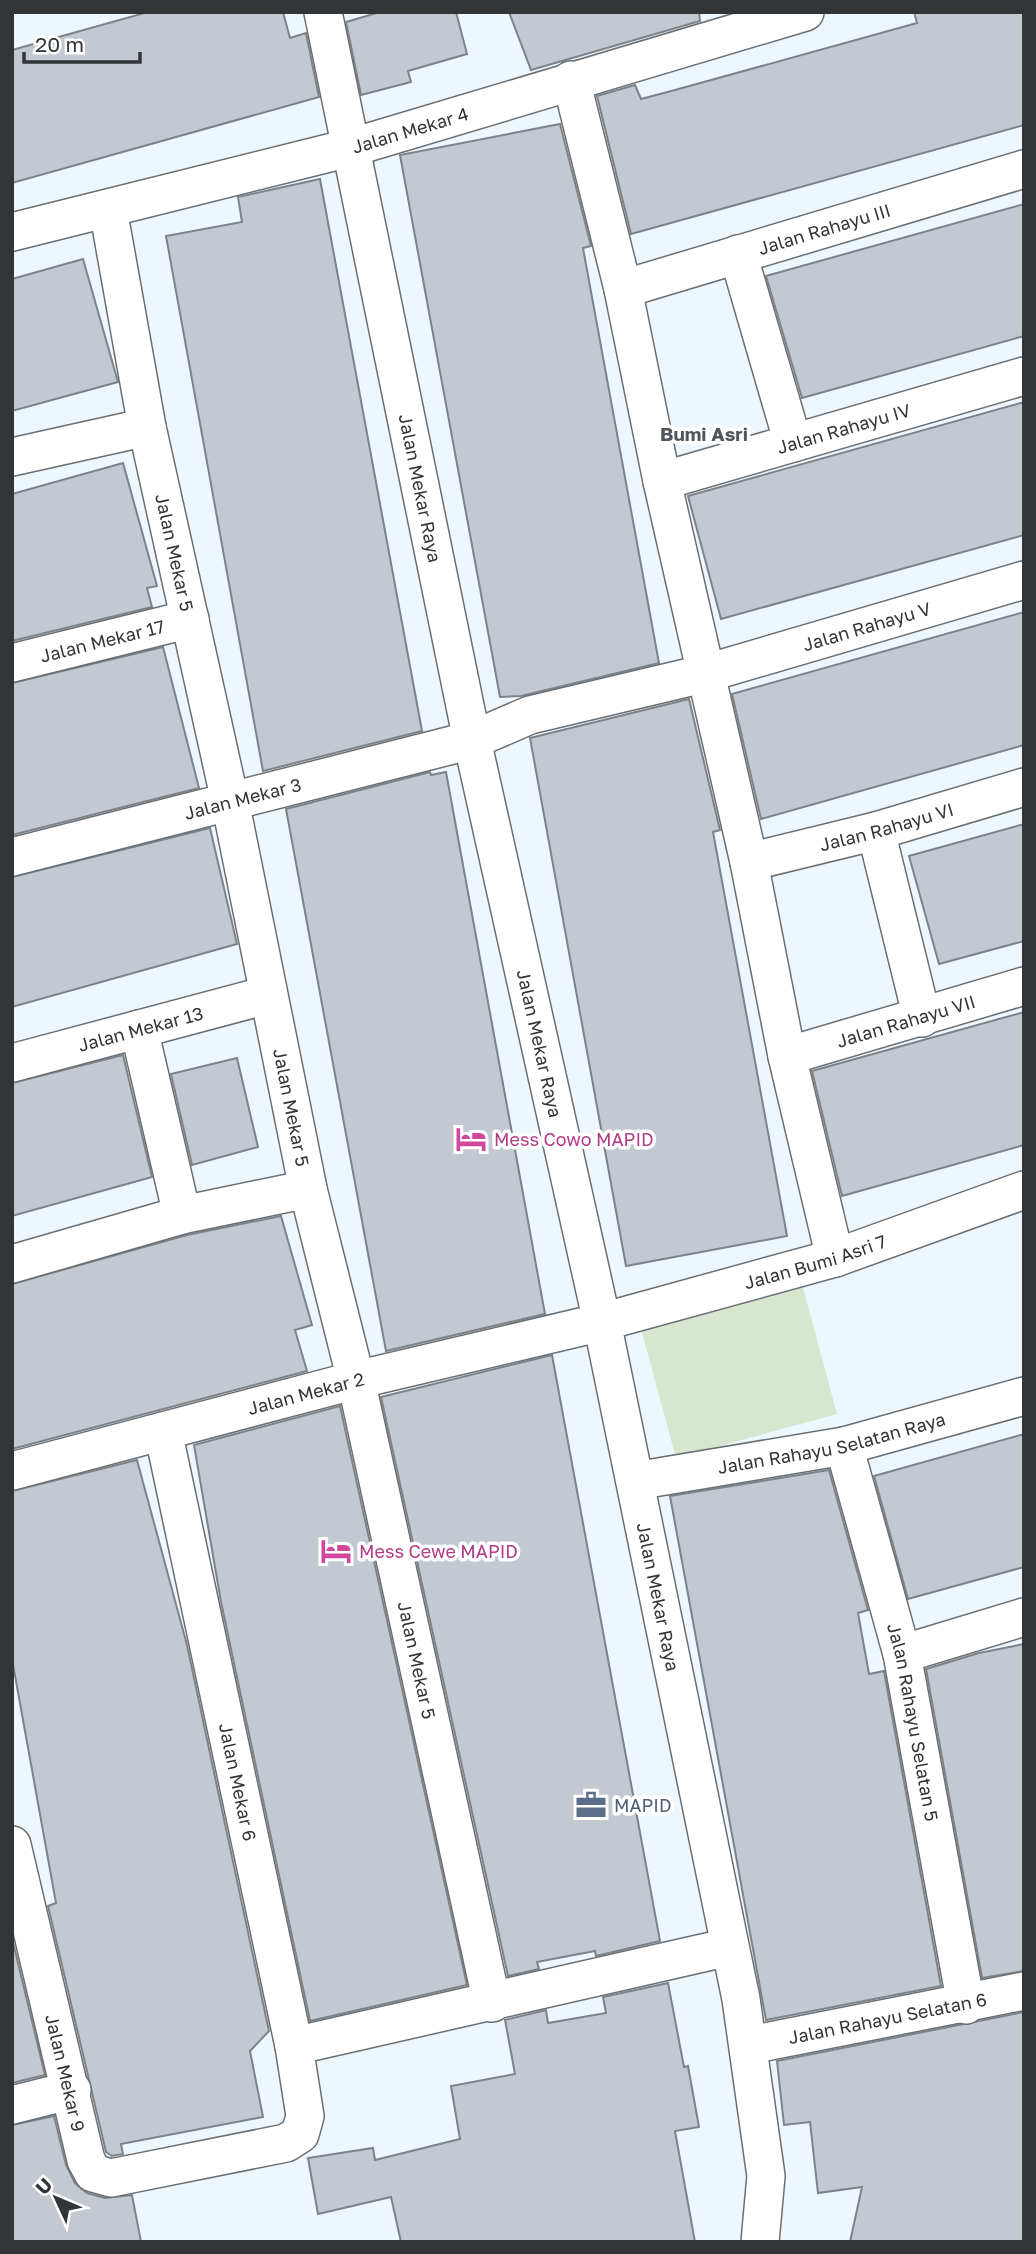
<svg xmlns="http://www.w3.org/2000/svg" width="1036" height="2254" viewBox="0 0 1036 2254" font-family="'Golos Text',sans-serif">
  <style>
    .green { fill: #d8e5cf }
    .building { fill: #c2c9d0; stroke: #7c8389; stroke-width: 2 }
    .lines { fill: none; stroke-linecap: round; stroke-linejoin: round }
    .street-casing { stroke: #697075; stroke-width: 40 }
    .street { stroke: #fff; stroke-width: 37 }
    .labels { text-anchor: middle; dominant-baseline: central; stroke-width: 7; stroke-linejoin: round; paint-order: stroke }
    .street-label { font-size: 18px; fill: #323537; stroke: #fff }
    .hotel-label { font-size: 18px; fill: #b23c85; stroke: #fff; text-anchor: start }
    .service-label { font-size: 18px; fill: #4e5e75; stroke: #fff; text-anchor: start }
    .neighbourhood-label { font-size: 19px; font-weight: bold; fill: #50565c; stroke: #fff }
  </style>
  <rect width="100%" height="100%" fill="#eff7fe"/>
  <path class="green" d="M801 1280 837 1414 676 1458 640 1325Z"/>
  <path class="building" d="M148 12H283L290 38 306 33 319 97 12 183V50Z
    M380 12H456L467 54 408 71 411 82 361 95 346 22Z
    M509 12H699L700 21 531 70Z
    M914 12H1024V125L631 234 597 96 635 85 641 99 675 90 917 23Z
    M560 124 591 246 583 248 659 663 521 696 500 697 400 155Z
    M320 179 422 731 263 771 166 236 242 222 238 197Z
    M1024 204V336L802 398 766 276Z
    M83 259 118 382 12 411V279Z
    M1024 402V535L721 619 688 496Z
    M123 463 157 586 147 588 152 607 12 641V494Z
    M1024 612V745L761 819 732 694Z
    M163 647 199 788 12 835V683Z
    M689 699 720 830 713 832 787 1236 626 1266 530 738Z
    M430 772 431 775 446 772 545 1314 386 1351 286 809Z
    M1024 824V941L939 964 909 856Z
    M210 828 237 944 12 1007V877Z
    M1024 1012V1145L842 1196 812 1071Z
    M123 1055 152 1177 12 1216V1083Z
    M237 1058 258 1147 192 1165 171 1074Z
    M281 1216 312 1325 295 1330 307 1371 12 1449V1284L187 1235Z
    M552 1355 660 1941 596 1956 595 1951 537 1962 539 1969 508 1976 381 1397Z
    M340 1406 467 1985 310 2021 221 1602 194 1445Z
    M1024 1434V1567L908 1599 874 1476Z
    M137 1460 187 1645 269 2031 250 2051 263 2117 121 2144 123 2154 112 2156 106 2152 48 1906 56 1903 12 1659V1491Z
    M829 1470 868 1610 858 1613 869 1674 884 1671 941 1986 766 2020 670 1496Z
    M1024 1644V1971L982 1978 926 1669 979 1653Z
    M12 1938 45 2075 12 2083Z
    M668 1983 684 2067 688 2066 699 2127 675 2131 695 2242H401L391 2197 318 2214 308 2158 373 2148 375 2160 460 2139 451 2086 515 2074 505 2020 546 2010 548 2023 606 2013 603 1997Z
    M1024 2012V2242H850L862 2187 818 2193 810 2122 784 2125 777 2061Z
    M54 2116 66 2165 75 2183 87 2193 105 2198 132 2195 141 2242H12V2125Z"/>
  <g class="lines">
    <g class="street-casing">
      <g id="street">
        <path id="s1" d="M323 12 472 740 602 1322 741 1999 766 2176 760 2242"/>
        <path d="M571 80 623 289 662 481 749 862 787 1056 835 1258"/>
        <path id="s2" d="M108 209 147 427 230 801 308 1189 356 1380 492 2003"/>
        <path id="s3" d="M12 232 353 147 805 12"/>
        <path d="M738 254 793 443"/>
        <path id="s4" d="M623 289 1024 169"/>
        <path d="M12 457 147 427"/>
        <path id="s5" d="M662 481 1024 376"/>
        <path id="s6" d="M12 663 190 619"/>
        <path d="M876 831 922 1018"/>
        <path id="s7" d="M12 857 472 740 530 715 707 673 1024 580"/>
        <path id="s8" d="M749 862 876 831 1024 787"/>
        <path d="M139 1029 182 1215"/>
        <path id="s9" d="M787 1056 1024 986"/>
        <path id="s10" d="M12 1063 267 995"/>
        <path d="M12 1264 182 1215 308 1189"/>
        <path id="s11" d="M844 1446 902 1654 966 2005"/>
        <path id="s12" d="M12 1471 356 1380 602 1322 835 1258 1024 1190"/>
        <path id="s13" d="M635 1481 844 1446 1024 1396"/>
        <path d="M902 1654 1024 1617"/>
        <path id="s14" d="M12 1845 86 2160 93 2173 111 2178 286 2143 300 2134 305 2116 294 2046 163 1431"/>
        <path id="s15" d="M750 2045 1024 1991"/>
        <path d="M294 2046 729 1947"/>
        <path d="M12 2105 72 2090"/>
      </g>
    </g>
    <use href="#street" class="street"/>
  </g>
  <defs>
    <g id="hotel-bare" transform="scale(2.415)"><path d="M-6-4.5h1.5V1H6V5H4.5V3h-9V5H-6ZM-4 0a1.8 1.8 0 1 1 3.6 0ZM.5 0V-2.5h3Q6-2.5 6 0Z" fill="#d1479c" stroke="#fff" stroke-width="2.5" paint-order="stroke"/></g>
    <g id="office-bare" transform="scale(2.415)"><path d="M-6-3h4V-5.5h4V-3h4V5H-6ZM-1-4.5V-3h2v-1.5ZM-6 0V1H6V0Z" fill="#5c6f8a" stroke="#fff" stroke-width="2.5" paint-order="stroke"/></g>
  </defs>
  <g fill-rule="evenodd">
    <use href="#hotel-bare" x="471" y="1139"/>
    <use href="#hotel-bare" x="336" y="1551"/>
    <use href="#office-bare" x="591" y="1805"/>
  </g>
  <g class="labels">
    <g class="street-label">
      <text stroke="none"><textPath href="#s3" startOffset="411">Jalan Mekar 4</textPath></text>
      <text stroke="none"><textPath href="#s4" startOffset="210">Jalan Rahayu III</textPath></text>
      <text stroke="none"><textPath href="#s5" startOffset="189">Jalan Rahayu IV</textPath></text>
      <text stroke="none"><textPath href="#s1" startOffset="486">Jalan Mekar Raya</textPath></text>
      <text stroke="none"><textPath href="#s2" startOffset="350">Jalan Mekar 5</textPath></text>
      <text stroke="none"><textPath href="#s7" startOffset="886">Jalan Rahayu V</textPath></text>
      <text stroke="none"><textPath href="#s6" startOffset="93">Jalan Mekar 17</textPath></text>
      <text stroke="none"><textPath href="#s7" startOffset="238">Jalan Mekar 3</textPath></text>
      <text stroke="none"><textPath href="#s8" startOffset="142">Jalan Rahayu VI</textPath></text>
      <text stroke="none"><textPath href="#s9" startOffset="124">Jalan Rahayu VII</textPath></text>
      <text stroke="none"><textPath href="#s10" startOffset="133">Jalan Mekar 13</textPath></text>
      <text stroke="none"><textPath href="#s1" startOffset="1054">Jalan Mekar Raya</textPath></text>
      <text stroke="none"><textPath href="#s2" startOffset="917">Jalan Mekar 5</textPath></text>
      <text stroke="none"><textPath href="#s12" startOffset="830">Jalan Bumi Asri 7</textPath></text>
      <text stroke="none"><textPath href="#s12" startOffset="304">Jalan Mekar 2</textPath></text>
      <text stroke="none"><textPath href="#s13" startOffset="200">Jalan Rahayu Selatan Raya</textPath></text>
      <text stroke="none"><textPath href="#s1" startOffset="1620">Jalan Mekar Raya</textPath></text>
      <text stroke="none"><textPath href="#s2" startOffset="1484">Jalan Mekar 5</textPath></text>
      <text stroke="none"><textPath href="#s11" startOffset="285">Jalan Rahayu Selatan 5</textPath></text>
      <text transform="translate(238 1782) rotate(78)">Jalan Mekar 6</text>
      <text stroke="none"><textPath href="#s15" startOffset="140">Jalan Rahayu Selatan 6</textPath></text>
      <text stroke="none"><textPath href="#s14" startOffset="234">Jalan Mekar 9</textPath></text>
    </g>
    <g class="hotel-label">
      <text x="494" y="1139">Mess Cowo MAPID</text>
      <text x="359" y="1551">Mess Cewe MAPID</text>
    </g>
    <g class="service-label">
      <text x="614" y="1805">MAPID</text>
    </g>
    <g class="neighbourhood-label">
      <text x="704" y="433">Bumi Asri</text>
    </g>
  </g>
  <rect width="1036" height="2254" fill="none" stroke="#323537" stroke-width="28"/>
  <g transform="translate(56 2198) rotate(314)" stroke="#ffffff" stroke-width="5" paint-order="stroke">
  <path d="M0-5L12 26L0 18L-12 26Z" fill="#323537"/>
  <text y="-10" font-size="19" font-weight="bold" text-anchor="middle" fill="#323537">U</text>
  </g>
  <path d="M24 52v10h116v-10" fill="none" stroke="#323537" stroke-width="3.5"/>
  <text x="35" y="52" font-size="21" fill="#323537" stroke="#ffffff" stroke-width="5" paint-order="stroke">20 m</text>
</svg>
